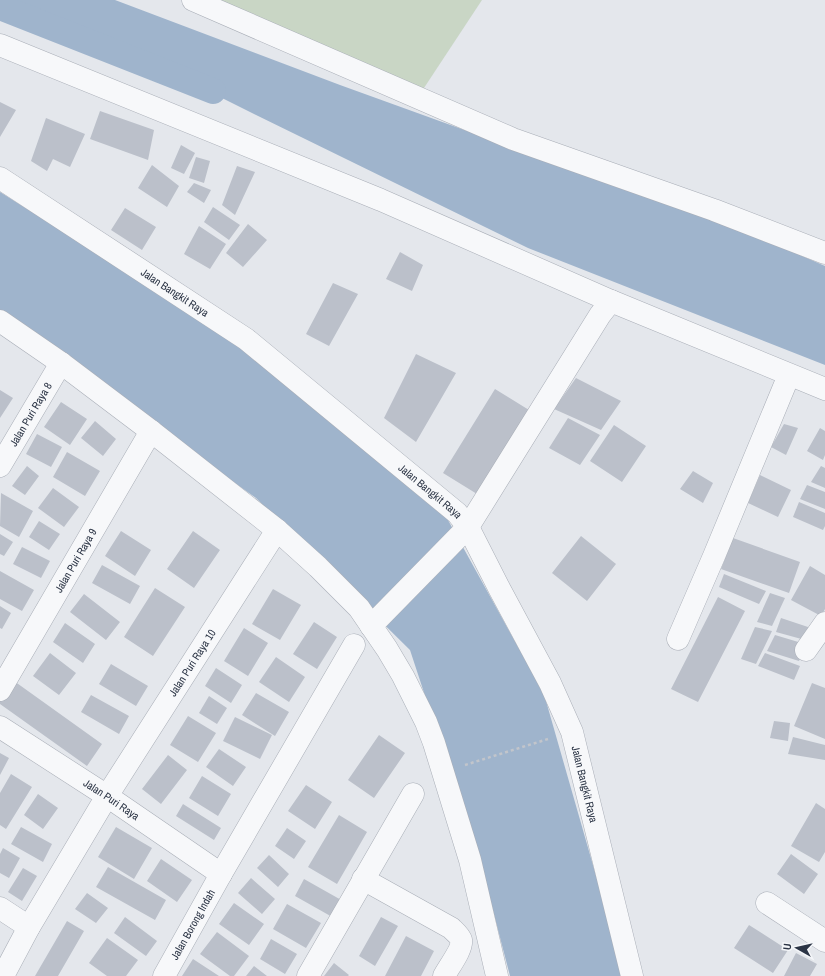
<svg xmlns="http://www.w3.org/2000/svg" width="825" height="976" viewBox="0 0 825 976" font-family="'Archivo Narrow',sans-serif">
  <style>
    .green { fill: #c9d6c5 }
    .water { fill: #9fb4cc }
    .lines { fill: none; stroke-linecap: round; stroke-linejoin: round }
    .canal { stroke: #9fb4cc; stroke-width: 26 }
    .building { fill: #bbc0ca }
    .street-casing { stroke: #a9aeb7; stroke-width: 23 }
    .path { stroke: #c2c5cb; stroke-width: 2.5; stroke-dasharray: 3 3; stroke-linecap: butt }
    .street { stroke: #f7f8fa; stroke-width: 22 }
    .labels { text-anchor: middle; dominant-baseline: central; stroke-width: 3.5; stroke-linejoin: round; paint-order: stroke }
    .street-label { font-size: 11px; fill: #2b3445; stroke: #f4f6f9 }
  </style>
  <rect width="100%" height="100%" fill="#e4e7ec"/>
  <path class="green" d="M220 0H482L420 94Z"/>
  <path class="water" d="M0 0H115L340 85 752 234 825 266V365L528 248 248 111 64 19 0 1Z
    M0 192 325 396 443 511 544 694 619 956 623 976H510L483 872 410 650 256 498 0 316Z"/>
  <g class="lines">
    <path class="canal" d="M0 7 213 91"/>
  </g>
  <path class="building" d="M0 102 16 110 0 137Z
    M100 111 154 130 148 160 90 139Z
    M46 118 85 134 70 167 53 159 47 171 31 161Z
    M181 145 195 153 184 174 171 168Z
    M196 157 210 161 204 183 189 178Z
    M152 165 179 186 167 207 138 188Z
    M237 166 255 172 235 215 222 205Z
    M194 183 211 190 204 203 187 192Z
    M213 207 240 225 229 240 204 222Z
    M125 208 156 227 142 250 111 230Z
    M248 224 267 240 243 267 226 253Z
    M199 226 226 244 210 269 184 254Z
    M400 252 423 265 412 291 386 279Z
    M333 283 358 294 329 346 306 334Z
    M416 354 456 373 416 442 384 418Z
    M576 378 621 401 601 430 554 409Z
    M495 389 529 410 477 494 443 473Z
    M0 390 13 398 0 418Z
    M61 402 87 419 70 445 44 427Z
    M568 418 600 435 580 465 549 448Z
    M95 421 116 439 103 456 81 438Z
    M784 424 798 428 786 455 771 447Z
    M614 425 646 446 622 482 590 461Z
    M820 428 825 431V455L823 460 807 451Z
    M37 434 62 447 51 467 26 454Z
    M67 452 100 471 85 496 53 477Z
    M27 466 39 476 25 495 12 486Z
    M821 466 825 468V488L811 482Z
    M693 471 713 483 703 503 680 489Z
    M760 475 791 490 778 517 748 503Z
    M807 485 825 492V509L800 499Z
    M53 488 79 507 64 527 38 508Z
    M1 493 33 511 19 537 0 526Z
    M799 502 825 513V526L823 530 793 517Z
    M39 521 60 534 49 550 29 537Z
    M121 531 151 550 135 576 105 556Z
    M193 531 220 550 194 588 167 569Z
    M0 534 13 542 4 556 0 554Z
    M581 536 616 564 587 601 552 573Z
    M733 538 800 562 789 593 721 569Z
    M22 547 50 561 41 578 13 564Z
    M102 565 140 586 130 604 92 583Z
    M810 566 825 575V609L821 616 791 600Z
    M0 571 34 590 22 611 0 599Z
    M724 574 766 591 759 604 719 587Z
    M155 588 185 607 153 656 124 637Z
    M273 589 301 605 280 640 252 624Z
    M770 593 785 598 772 626 757 622Z
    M84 594 120 622 106 640 70 612Z
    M718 597 745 611 698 702 671 689Z
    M0 606 11 613 2 629 0 628Z
    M781 618 811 628 805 640 776 632Z
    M314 622 337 637 317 669 293 654Z
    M65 623 95 644 83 663 53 642Z
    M755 627 772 631 756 664 741 659Z
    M244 628 268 643 248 676 224 661Z
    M775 635 805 644 799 661 767 651Z
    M50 653 76 673 59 695 33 676Z
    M765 653 800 666 794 680 758 666Z
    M276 657 305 677 289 702 259 682Z
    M111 664 148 686 136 706 99 684Z
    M216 668 242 685 231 703 205 686Z
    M14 681 102 744 87 766 0 704V701Z
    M812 683 825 688V739L794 726Z
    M256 693 289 712 275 736 242 715Z
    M91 695 129 716 119 734 81 712Z
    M209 696 227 708 217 724 199 713Z
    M188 716 216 733 198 762 170 745Z
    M235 717 272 735 260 759 223 741Z
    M774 721 790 723 788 741 770 738Z
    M379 735 405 753 374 798 348 780Z
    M793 737 825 745V760L788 754Z
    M219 749 246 767 233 786 206 767Z
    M0 753 9 758 0 775Z
    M168 755 187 770 161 804 142 789Z
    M11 774 32 787 6 829 0 825V793Z
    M202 776 231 794 218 816 189 798Z
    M306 785 332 802 315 829 288 811Z
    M38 794 58 808 43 829 24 815Z
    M816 803 825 809V852L819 862 791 846Z
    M183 804 221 828 214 840 176 816Z
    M339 815 367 832 337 884 308 867Z
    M21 827 52 844 43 862 11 844Z
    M116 827 152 848 134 879 98 857Z
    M287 828 306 841 294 859 275 846Z
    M3 848 20 858 9 878 0 873V854Z
    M791 854 818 874 804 894 777 874Z
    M269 855 289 874 278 887 257 868Z
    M161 859 192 880 177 902 147 881Z
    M108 867 166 900 155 920 96 887Z
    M23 868 37 876 22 901 8 892Z
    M251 878 275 899 262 914 238 893Z
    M304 879 343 901 334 918 295 896Z
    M87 893 108 908 96 923 75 909Z
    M234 903 264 924 249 945 219 924Z
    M287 904 321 923 306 948 273 929Z
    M125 917 157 941 146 956 114 933Z
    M381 917 398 926 375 966 359 956Z
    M67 921 84 931 58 976H35Z
    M749 925 788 950 773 973 734 948Z
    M217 932 249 956 234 976H230L200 954Z
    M406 936 434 951 421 976H385Z
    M107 938 138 960 126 976H107L89 963Z
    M271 939 297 954 285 974 260 959Z
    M796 953 817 964 810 976H784Z
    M193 959 219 976H182Z
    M334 963 349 975 348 976H324Z
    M254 966 267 976H246Z"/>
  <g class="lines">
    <g class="street-casing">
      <g id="street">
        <path d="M193 0 513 139 714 210 825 253"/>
        <path d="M0 45 381 200 611 301 825 389"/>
        <path id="s1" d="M0 178 246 339 457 513 468 527 499 588 550 683 572 732 632 976"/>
        <path d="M0 321 61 363 151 431 277 530 318 567 359 608 387 649 403 676 426 722 434 743 470 860 497 976"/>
        <path id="s2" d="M0 466 61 363"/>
        <path d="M371 626 468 527 600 315 611 301"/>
        <path d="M678 639 714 556 789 375"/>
        <path d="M806 650 825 623"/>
        <path id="s3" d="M0 690 151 431"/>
        <path id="s4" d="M0 727 107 796 221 874"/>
        <path d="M363 879 451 928C454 931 460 936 461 940 463 949 448 968 444 976"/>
        <path d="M767 903 825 941"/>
        <path d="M0 908 29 927"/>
        <path id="s5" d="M3 976 29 927 107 796 277 530"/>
        <path id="s6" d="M164 976 221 874 354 645"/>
        <path d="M308 976 413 794"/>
      </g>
    </g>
    <path class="path" d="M465 765 548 739"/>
    <use href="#street" class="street"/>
  </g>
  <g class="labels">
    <g class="street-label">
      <text stroke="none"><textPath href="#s1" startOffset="209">Jalan Bangkit Raya</textPath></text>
      <text stroke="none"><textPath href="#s2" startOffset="60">Jalan Puri Raya 8</textPath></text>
      <text stroke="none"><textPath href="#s1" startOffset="533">Jalan Bangkit Raya</textPath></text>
      <text stroke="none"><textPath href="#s3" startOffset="150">Jalan Puri Raya 9</textPath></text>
      <text stroke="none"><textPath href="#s5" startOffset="366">Jalan Puri Raya 10</textPath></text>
      <text stroke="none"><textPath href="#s1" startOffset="869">Jalan Bangkit Raya</textPath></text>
      <text stroke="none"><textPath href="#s4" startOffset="133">Jalan Puri Raya</textPath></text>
      <text stroke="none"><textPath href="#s6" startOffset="59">Jalan Borong Indah</textPath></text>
    </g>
  </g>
  <g transform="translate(797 948) rotate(278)" stroke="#f4f6f9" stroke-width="3" paint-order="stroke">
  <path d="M0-3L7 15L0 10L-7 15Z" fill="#2b3445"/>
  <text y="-6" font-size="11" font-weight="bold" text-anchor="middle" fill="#2b3445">U</text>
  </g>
</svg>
